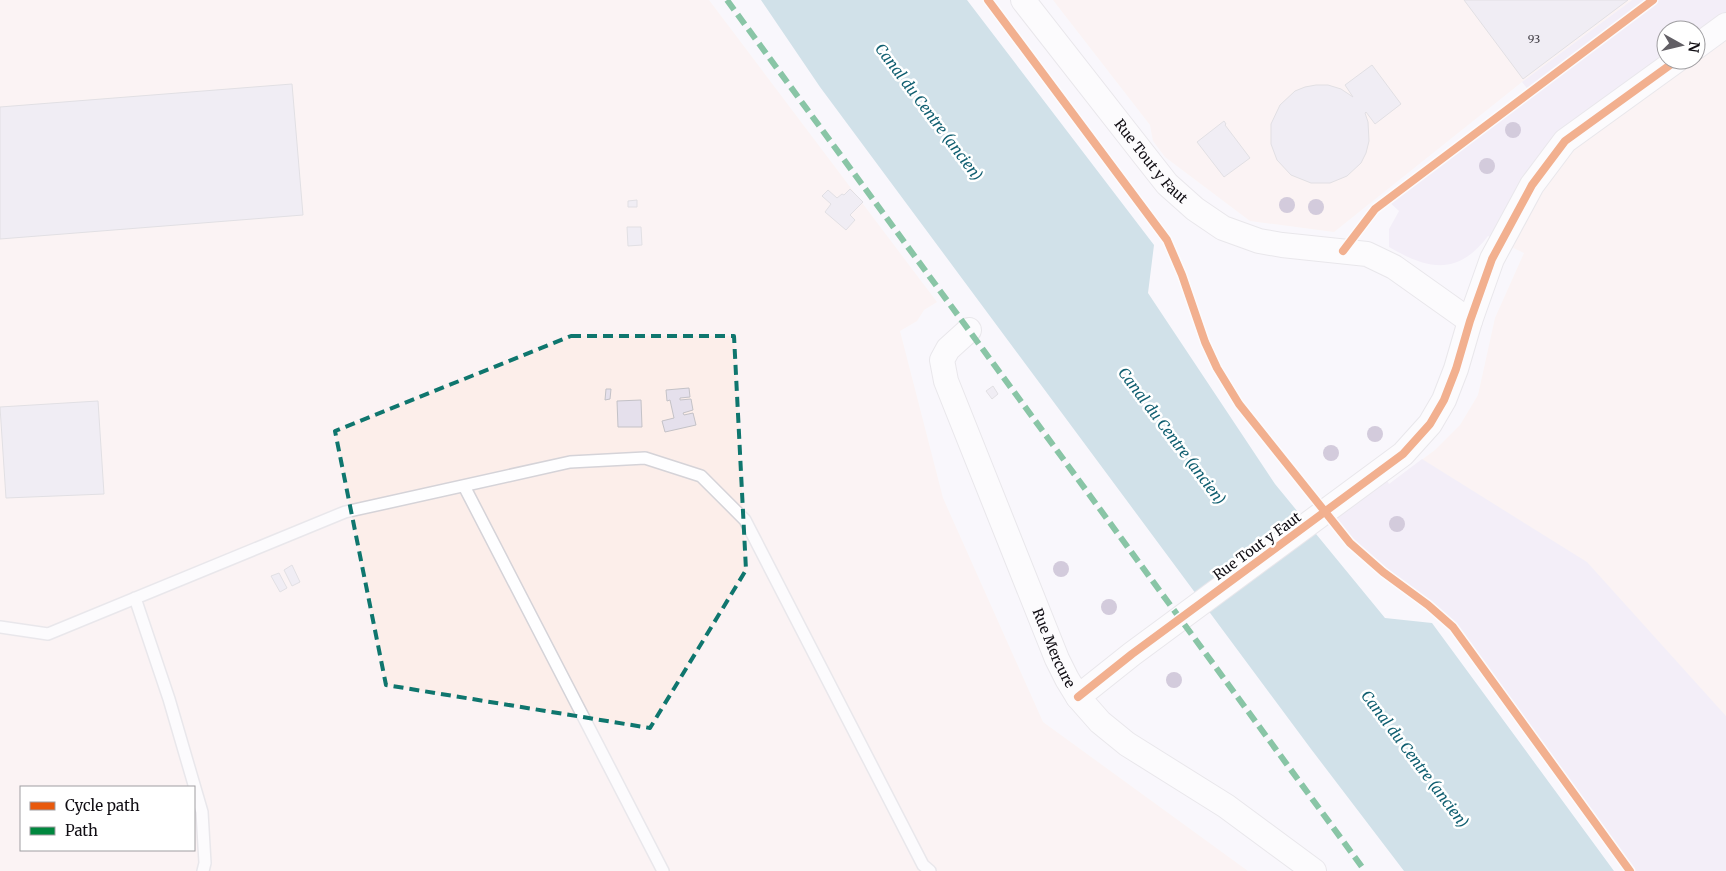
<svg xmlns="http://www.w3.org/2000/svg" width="1726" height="871" viewBox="0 0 1726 871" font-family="Merriweather,serif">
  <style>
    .industrial { fill: #fceeea; fill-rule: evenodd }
    .green { fill: #ebe3f4 }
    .water { fill: #9fc6d3 }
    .building { fill: #e5e0ec; stroke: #c4c2c7 }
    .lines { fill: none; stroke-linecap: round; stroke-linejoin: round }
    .lane-casing { stroke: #d5d3d8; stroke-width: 14 }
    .street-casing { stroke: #d5d3d8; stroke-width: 26 }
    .lane { stroke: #fefeff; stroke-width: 11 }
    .street { stroke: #fefeff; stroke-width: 24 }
    .quiet { stroke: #00873e; stroke-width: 6; stroke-dasharray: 12 6; stroke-linecap: butt }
    .cycleway-casing { stroke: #fff; stroke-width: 11 }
    .cycleway { stroke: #e8590c; stroke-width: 8 }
    .tree { fill: #a494b5 }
    .marked { fill: none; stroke: #0f766e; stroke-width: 4; stroke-dasharray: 10 6; stroke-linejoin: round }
    .labels { text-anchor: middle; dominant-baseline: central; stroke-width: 5; stroke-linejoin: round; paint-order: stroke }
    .number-label { font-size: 11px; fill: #454249 }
    .street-label { font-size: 14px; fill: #100d13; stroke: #fff }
    .water-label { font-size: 15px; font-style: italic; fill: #0f5e70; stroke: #fff }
  </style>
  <rect width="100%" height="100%" fill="#f9f7fc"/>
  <path class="industrial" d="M0 0H709L937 302 924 310 917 321 900 331 943 498 1043 722 1248 871H0ZM21 787H194V850H21Z
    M1053 0H1632L1522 82 1334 232 1250 221 1165 157 1153 141 1150 125Z
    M1701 0H1726V871L1389 484 1435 450 1460 425 1478 395 1495 318 1524 253 1501 242 1547 116ZM1666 30H1696V60H1666Z"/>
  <path class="green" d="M1632 0H1726V25L1696 47V30H1666V60L1565 141 1501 242 1488 236C1458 276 1428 270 1389 247V229L1399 211 1387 200 1530 92 1522 82Z
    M1422 459 1587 562 1726 716V871H1630L1453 627C1420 598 1384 575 1352 545 1342 536 1333 523 1324 513L1382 470 1389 484Z"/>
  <path class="water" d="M761 0H967L1154 245 1148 293 1275 484 1385 618 1432 623 1614 871H1404L1311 749 820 87Z"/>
  <path class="building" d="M1464 0H1628L1523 79Z
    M1372 65 1401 104 1375 124 1366 112 1365 113 1368 122 1369 141 1366 153 1361 163 1347 176 1330 183H1311L1291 175 1277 160 1271 144V124L1280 105 1295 91 1305 87 1316 85H1328L1341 89 1353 97 1345 85Z
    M292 84 303 215 0 239V107Z
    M1224 121 1226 124 1225 125 1250 158 1224 177 1197 142Z
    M850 189 863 202 850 215 855 220 846 230 825 212 831 204 822 196 828 190 837 198 842 194 844 195Z
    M637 200V207H628V201Z
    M627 227H641L642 245 628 246Z
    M993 386 998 394 992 399 986 391Z
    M689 388 690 397 680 398V400L691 399 693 410 683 413 684 415 693 413 696 425 665 432 662 421 674 418 670 400 667 401 666 390Z
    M606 389H611L610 399 605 400Z
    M641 400 642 427H618L617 401Z
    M98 401 104 494 6 498 0 407Z
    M292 565 300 582 292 586 284 570Z
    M279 573 287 588 280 592 271 576Z"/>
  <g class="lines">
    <g class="lane-casing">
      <path id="lane" d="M464 486 663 871
        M135 598 169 699 202 812 205 863 203 871
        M0 627 48 634 345 512 570 462 645 458 701 476 745 520 923 865 930 871"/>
    </g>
    <g class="street-casing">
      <g id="street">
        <path id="s1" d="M1023 0 1145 156 1167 184 1195 209 1223 228 1259 241 1282 245 1367 254 1394 267 1470 321"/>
        <path d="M1696 47 1726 25"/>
        <path id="s2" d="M969 330 948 349 942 360 946 381 1057 659 1067 679 1078 697 1100 722 1127 744 1226 806 1314 871"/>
        <path d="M1078 697 1132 654 1403 454 1430 424 1444 400 1456 369 1470 321 1492 259 1532 185 1565 141 1677 60"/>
      </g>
    </g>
    <use href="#lane" class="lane"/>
    <use href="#street" class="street"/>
    <path class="quiet" d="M727 0 1365 871"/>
    <g class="cycleway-casing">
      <path id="cycleway" d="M988 0 1167 240 1182 275 1205 342 1217 368 1239 404 1350 543 1383 572 1428 605 1453 627 1630 871
        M1343 251 1375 209 1653 0
        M1078 697 1132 654 1403 454 1430 424 1444 400 1456 369 1470 321 1492 259 1532 185 1565 141 1677 60"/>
    </g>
    <use href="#cycleway" class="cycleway"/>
  </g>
  <g class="tree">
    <circle cx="1513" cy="130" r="8"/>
    <circle cx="1487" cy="166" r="8"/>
    <circle cx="1287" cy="205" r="8"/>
    <circle cx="1316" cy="207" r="8"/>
    <circle cx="1375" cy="434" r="8"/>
    <circle cx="1331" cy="453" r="8"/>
    <circle cx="1397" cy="524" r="8"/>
    <circle cx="1061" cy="569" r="8"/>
    <circle cx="1109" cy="607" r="8"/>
    <circle cx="1174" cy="680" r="8"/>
  </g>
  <path d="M0 0H1726V871H0ZM571 336H734L746 570 650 728 386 685 335 431Z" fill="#f9f7fc" fill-opacity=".55" fill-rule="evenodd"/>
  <path class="marked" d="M571 336H734L746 570 650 728 386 685 335 431Z"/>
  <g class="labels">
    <g class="number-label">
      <text x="1534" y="39">93</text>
    </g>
    <g class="street-label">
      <text stroke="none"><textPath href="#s1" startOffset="206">Rue Tout y Faut</textPath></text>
      <text transform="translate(1257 546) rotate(-36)">Rue Tout y Faut</text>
      <text stroke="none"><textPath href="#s2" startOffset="350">Rue Mercure</textPath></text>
    </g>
    <g class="water-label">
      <text transform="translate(929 112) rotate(53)">Canal du Centre (ancien)</text>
      <text transform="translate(1172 436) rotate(53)">Canal du Centre (ancien)</text>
      <text transform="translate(1415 759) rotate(53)">Canal du Centre (ancien)</text>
    </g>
  </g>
  <rect x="20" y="786" width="175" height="65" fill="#ffffff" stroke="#9f9ea1"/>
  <rect x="30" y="802" width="25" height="8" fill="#e8590c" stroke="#9f9ea1"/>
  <text x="65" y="811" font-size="15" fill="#100d13">Cycle path</text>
  <rect x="30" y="827" width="25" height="8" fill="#00873e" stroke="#9f9ea1"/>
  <text x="65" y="836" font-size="15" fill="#100d13">Path</text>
  <g transform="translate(1681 45) rotate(98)"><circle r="24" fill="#ffffff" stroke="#9f9ea1"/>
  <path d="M0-4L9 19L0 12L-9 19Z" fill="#625f65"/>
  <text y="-8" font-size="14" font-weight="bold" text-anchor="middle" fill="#100d13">N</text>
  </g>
</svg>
